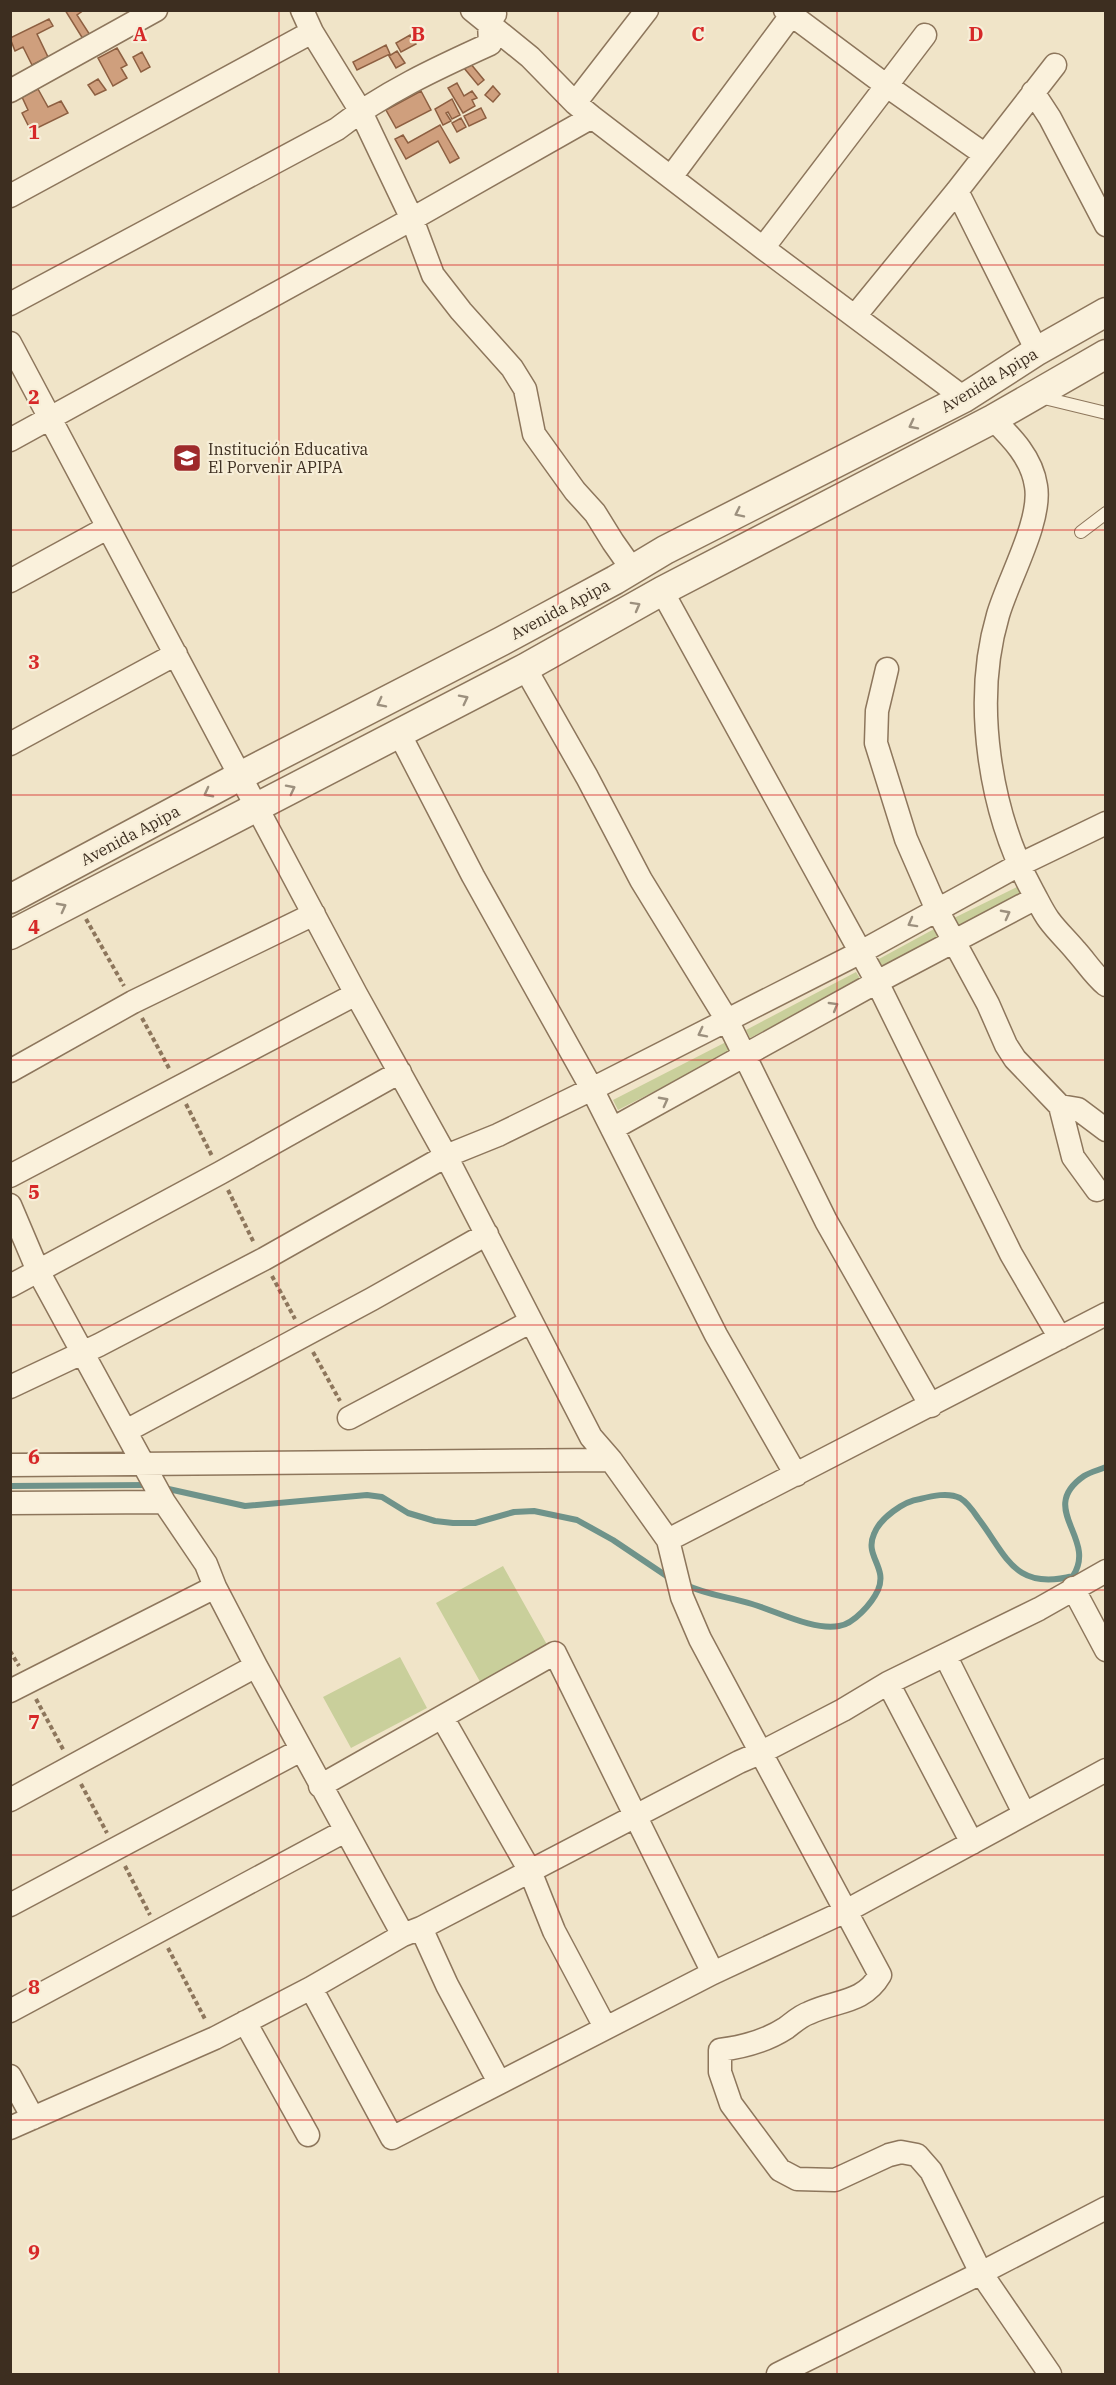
<svg xmlns="http://www.w3.org/2000/svg" width="1116" height="2385" viewBox="0 0 1116 2385" font-family="'IBM Plex Serif',serif">
  <style>
    .green { fill: #c9cf9b }
    .lines { fill: none; stroke-linecap: round; stroke-linejoin: round }
    .stream { stroke: #6f938a; stroke-width: 6 }
    .building { fill: #cf9f7d; stroke: #8d5f41; stroke-width: 1.5 }
    .service-casing { stroke: #8d765c; stroke-width: 14 }
    .minor-casing { stroke: #8d765c; stroke-width: 25 }
    .tertiary-casing { stroke: #8d765c; stroke-width: 31 }
    .path { stroke: #8d765c; stroke-width: 4; stroke-dasharray: 4.5 3; stroke-linecap: butt }
    .service { stroke: #faf1dc; stroke-width: 12 }
    .minor { stroke: #faf1dc; stroke-width: 22 }
    .tertiary { stroke: #faf1dc; stroke-width: 28 }
    .oneway { stroke: #9c907e }
    .grid { fill: none; stroke: #d62828; stroke-width: 1.5; stroke-opacity: 0.55 }
    .labels { text-anchor: middle; dominant-baseline: central; stroke-width: 4.5; stroke-linejoin: round; paint-order: stroke }
    .street-label { font-size: 16px; fill: #3d2e20; stroke: #f7eed8 }
    .poi-label { font-size: 16px; fill: #3d2e20; stroke: #f7eed8; text-anchor: start }
    .grid-label { font-size: 20px; text-anchor: middle; font-weight: bold; fill: #d62828; stroke: #f7eed8; stroke-width: 4.5; stroke-linejoin: round; paint-order: stroke }
  </style>
  <rect width="100%" height="100%" fill="#f0e4c8"/>
  <path class="green" d="M1019 886 1023 895 958 926 954 918Z
    M936 928 940 936 881 967 877 960Z
    M856 972 861 980 750 1038 746 1030Z
    M726 1042 731 1052 618 1110 613 1100Z
    M503 1566 550 1650 483 1687 436 1603Z
    M400 1657 427 1708 351 1748 323 1697Z"/>
  <g class="lines">
    <path class="stream" d="M10 1486 148 1485
      M164 1488 245 1506 367 1495 382 1497 408 1513 435 1521 453 1523H475L514 1512 534 1511 577 1520 613 1540 671 1579
      M686 1585C707 1595 729 1597 752 1604 776 1611 814 1631 839 1626 854 1624 872 1603 878 1590 888 1567 864 1556 874 1534 880 1518 904 1501 920 1499 932 1496 948 1492 960 1498 967 1502 974 1512 978 1518 1007 1556 1014 1591 1073 1576 1098 1538 1036 1509 1084 1476 1090 1472 1099 1470 1106 1467"/>
  </g>
  <path class="building" d="M65 10H84L77 15 90 35 83 39Z
    M49 19 53 26 37 34 48 57 32 65 23 47 15 51 10 38Z
    M410 35 416 44 401 52 396 43Z
    M386 45 390 54 357 70 353 62Z
    M117 48 127 65 121 68 127 78 113 86 98 58Z
    M397 51 405 63 396 68 389 56Z
    M142 52 150 67 141 72 133 57Z
    M470 63 484 80 478 85 464 68Z
    M98 79 106 90 95 95 88 85Z
    M457 83 464 96 472 91 477 98 472 100 475 106 463 113 448 88Z
    M493 86 500 94 493 102 485 95Z
    M38 89 48 107 61 101 68 113 31 131 22 113 28 110 22 97Z
    M421 91 431 110 396 128 386 110Z
    M452 99 460 115 452 119 448 112 446 113 451 121 443 125 435 109Z
    M481 108 486 118 469 126 464 116Z
    M461 118 466 127 457 132 452 123Z
    M440 125 459 158 450 163 438 141 406 159 395 139 403 135 408 143Z"/>
  <g class="lines">
    <g class="service-casing">
      <path id="service" d="M1040 397 1106 413
        M1081 532 1106 513"/>
    </g>
    <g class="minor-casing">
      <path id="minor" d="M302 10 312 32 360 110 412 219 433 275 461 311 512 368 525 389 534 434 575 491 595 513 613 542 632 569
        M472 10 530 57 575 103 592 117 763 248 964 398
        M785 10 887 86 984 154
        M10 91 156 10
        M1033 92 1050 118 1106 225
        M575 103 647 10
        M671 177 795 10
        M957 191 1037 351
        M10 196 312 32
        M763 248 925 35
        M10 304 337 129C383 93 437 68 490 44L489 22 495 14
        M855 316 957 191 1055 65
        M10 343 356 994 446 1156 591 1437 611 1460 668 1540 682 1597 700 1639 880 1975C863 2004 836 2000 809 2013 800 2016 793 2023 786 2028 766 2041 744 2047 720 2050V2072L731 2104 780 2170 797 2179 835 2180 889 2155 901 2152 917 2155 931 2171 981 2273 1050 2374
        M993 419C1012 438 1032 458 1036 486 1042 521 1008 580 998 615 972 703 990 814 1033 892 1038 901 1043 912 1049 920 1057 931 1067 940 1076 951 1086 962 1094 975 1106 985
        M10 440 412 219 592 117
        M10 581 107 528
        M662 591 877 982 1011 1254 1060 1338
        M525 668 587 777 641 880 727 1020 826 1221 931 1406
        M887 669 877 711 876 743 906 839 937 910 988 1004 1006 1045 1015 1059 1060 1106 1073 1157 1097 1190
        M399 733 473 876 592 1089 716 1335 796 1475
        M10 744 176 654
        M10 1071 133 1002 314 914
        M1060 1106 1078 1109 1106 1130
        M612 1129 877 982 1036 898
        M10 1176 356 994
        M10 1205 38 1271 164 1502 206 1564 215 1587 256 1666 403 1935
        M10 1286 220 1173 400 1072
        M10 1387 99 1345 264 1259 446 1156 498 1135 592 1089 861 952 1019 865 1106 823
        M349 1418 530 1322
        M126 1431 372 1299 487 1234
        M10 1465 611 1460
        M10 1503 164 1502
        M668 1540 1106 1314
        M1073 1588 1106 1650
        M945 1655 1024 1813
        M888 1683 972 1843
        M10 1691 215 1587
        M442 1717 530 1871 554 1931 605 2027
        M320 1786 555 1653 713 1973
        M10 1800 256 1666
        M10 1905 301 1750
        M421 1928 447 1985 499 2082
        M311 1988 392 2138 713 1973 846 1911 1106 1770
        M10 2011 345 1831
        M245 2022 308 2135
        M10 2076 33 2118
        M10 2128 215 2038 311 1988 403 1935 421 1928 739 1762 762 1752 843 1710 888 1683 1039 1609 1106 1571
        M778 2374 981 2273 1106 2208"/>
    </g>
    <g class="tertiary-casing">
      <path id="tertiary" d="M10 899 240 776 502 641 615 580 665 550 964 398 1037 351 1106 312
        M10 935 525 668 662 591 993 419 1106 354"/>
    </g>
    <path class="path" d="M86 919 124 986
      M142 1018 170 1070
      M186 1104 212 1156
      M228 1190 254 1243
      M272 1276 295 1319
      M313 1352 340 1401
      M10 1651 19 1666
      M36 1699 64 1751
      M81 1784 107 1833
      M125 1866 150 1915
      M168 1948 206 2021"/>
    <use href="#service" class="service"/>
    <use href="#minor" class="minor"/>
    <use href="#tertiary" class="tertiary"/>
  </g>
  <defs><path id="oneway-chevron" d="M-2-3.5L2.5 0L-2 3.5" fill="none" stroke-width="1.6" stroke-linecap="round" stroke-linejoin="round" transform="scale(1.5)"/></defs>
  <g class="oneway">
    <use href="#oneway-chevron" transform="translate(913 425) rotate(153)"/>
    <use href="#oneway-chevron" transform="translate(739 513) rotate(154)"/>
    <use href="#oneway-chevron" transform="translate(636 606) rotate(-29)"/>
    <use href="#oneway-chevron" transform="translate(464 699) rotate(-27)"/>
    <use href="#oneway-chevron" transform="translate(381 703) rotate(153)"/>
    <use href="#oneway-chevron" transform="translate(291 789) rotate(-27)"/>
    <use href="#oneway-chevron" transform="translate(208 793) rotate(152)"/>
    <use href="#oneway-chevron" transform="translate(62 907) rotate(-28)"/>
    <use href="#oneway-chevron" transform="translate(1006 914) rotate(-28)"/>
    <use href="#oneway-chevron" transform="translate(912 923) rotate(151)"/>
    <use href="#oneway-chevron" transform="translate(834 1006) rotate(-30)"/>
    <use href="#oneway-chevron" transform="translate(702 1033) rotate(153)"/>
    <use href="#oneway-chevron" transform="translate(664 1101) rotate(-28)"/>
  </g>
  <path class="grid" d="M279 10V2374M558 10V2374M837 10V2374M10 265H1106M10 530H1106M10 795H1106M10 1060H1106M10 1325H1106M10 1590H1106M10 1855H1106M10 2120H1106"/>
  <defs>
    <g id="school-square" transform="scale(1.5)"><rect x="-9" y="-9" width="18" height="18" rx="4" fill="#9e2a2b" stroke="#f7eed8"/><path d="M0-5L7-2L0 1L-7-2ZM-4 1L0 2.5L4 1V4Q0 6-4 4Z" fill="#fff"/></g>
  </defs>
  <g fill-rule="evenodd">
    <use href="#school-square" x="187" y="458"/>
  </g>
  <g class="labels">
    <g class="street-label">
      <text transform="translate(989 380) rotate(-31)">Avenida Apipa</text>
      <text transform="translate(560 609) rotate(-28)">Avenida Apipa</text>
      <text transform="translate(130 835) rotate(-28)">Avenida Apipa</text>
    </g>
    <g class="poi-label">
      <text x="208" y="449">Institución Educativa<tspan x="208" dy="18">El Porvenir APIPA</tspan></text>
    </g>
  </g>
  <g class="grid-label">
    <text x="140" y="41">A</text>
    <text x="418" y="41">B</text>
    <text x="698" y="41">C</text>
    <text x="976" y="41">D</text>
    <text x="34" y="139">1</text>
    <text x="34" y="404">2</text>
    <text x="34" y="669">3</text>
    <text x="34" y="934">4</text>
    <text x="34" y="1199">5</text>
    <text x="34" y="1464">6</text>
    <text x="34" y="1729">7</text>
    <text x="34" y="1994">8</text>
    <text x="34" y="2259">9</text>
  </g>
  <rect width="1116" height="2385" fill="none" stroke="#3d2e20" stroke-width="24"/>
</svg>
